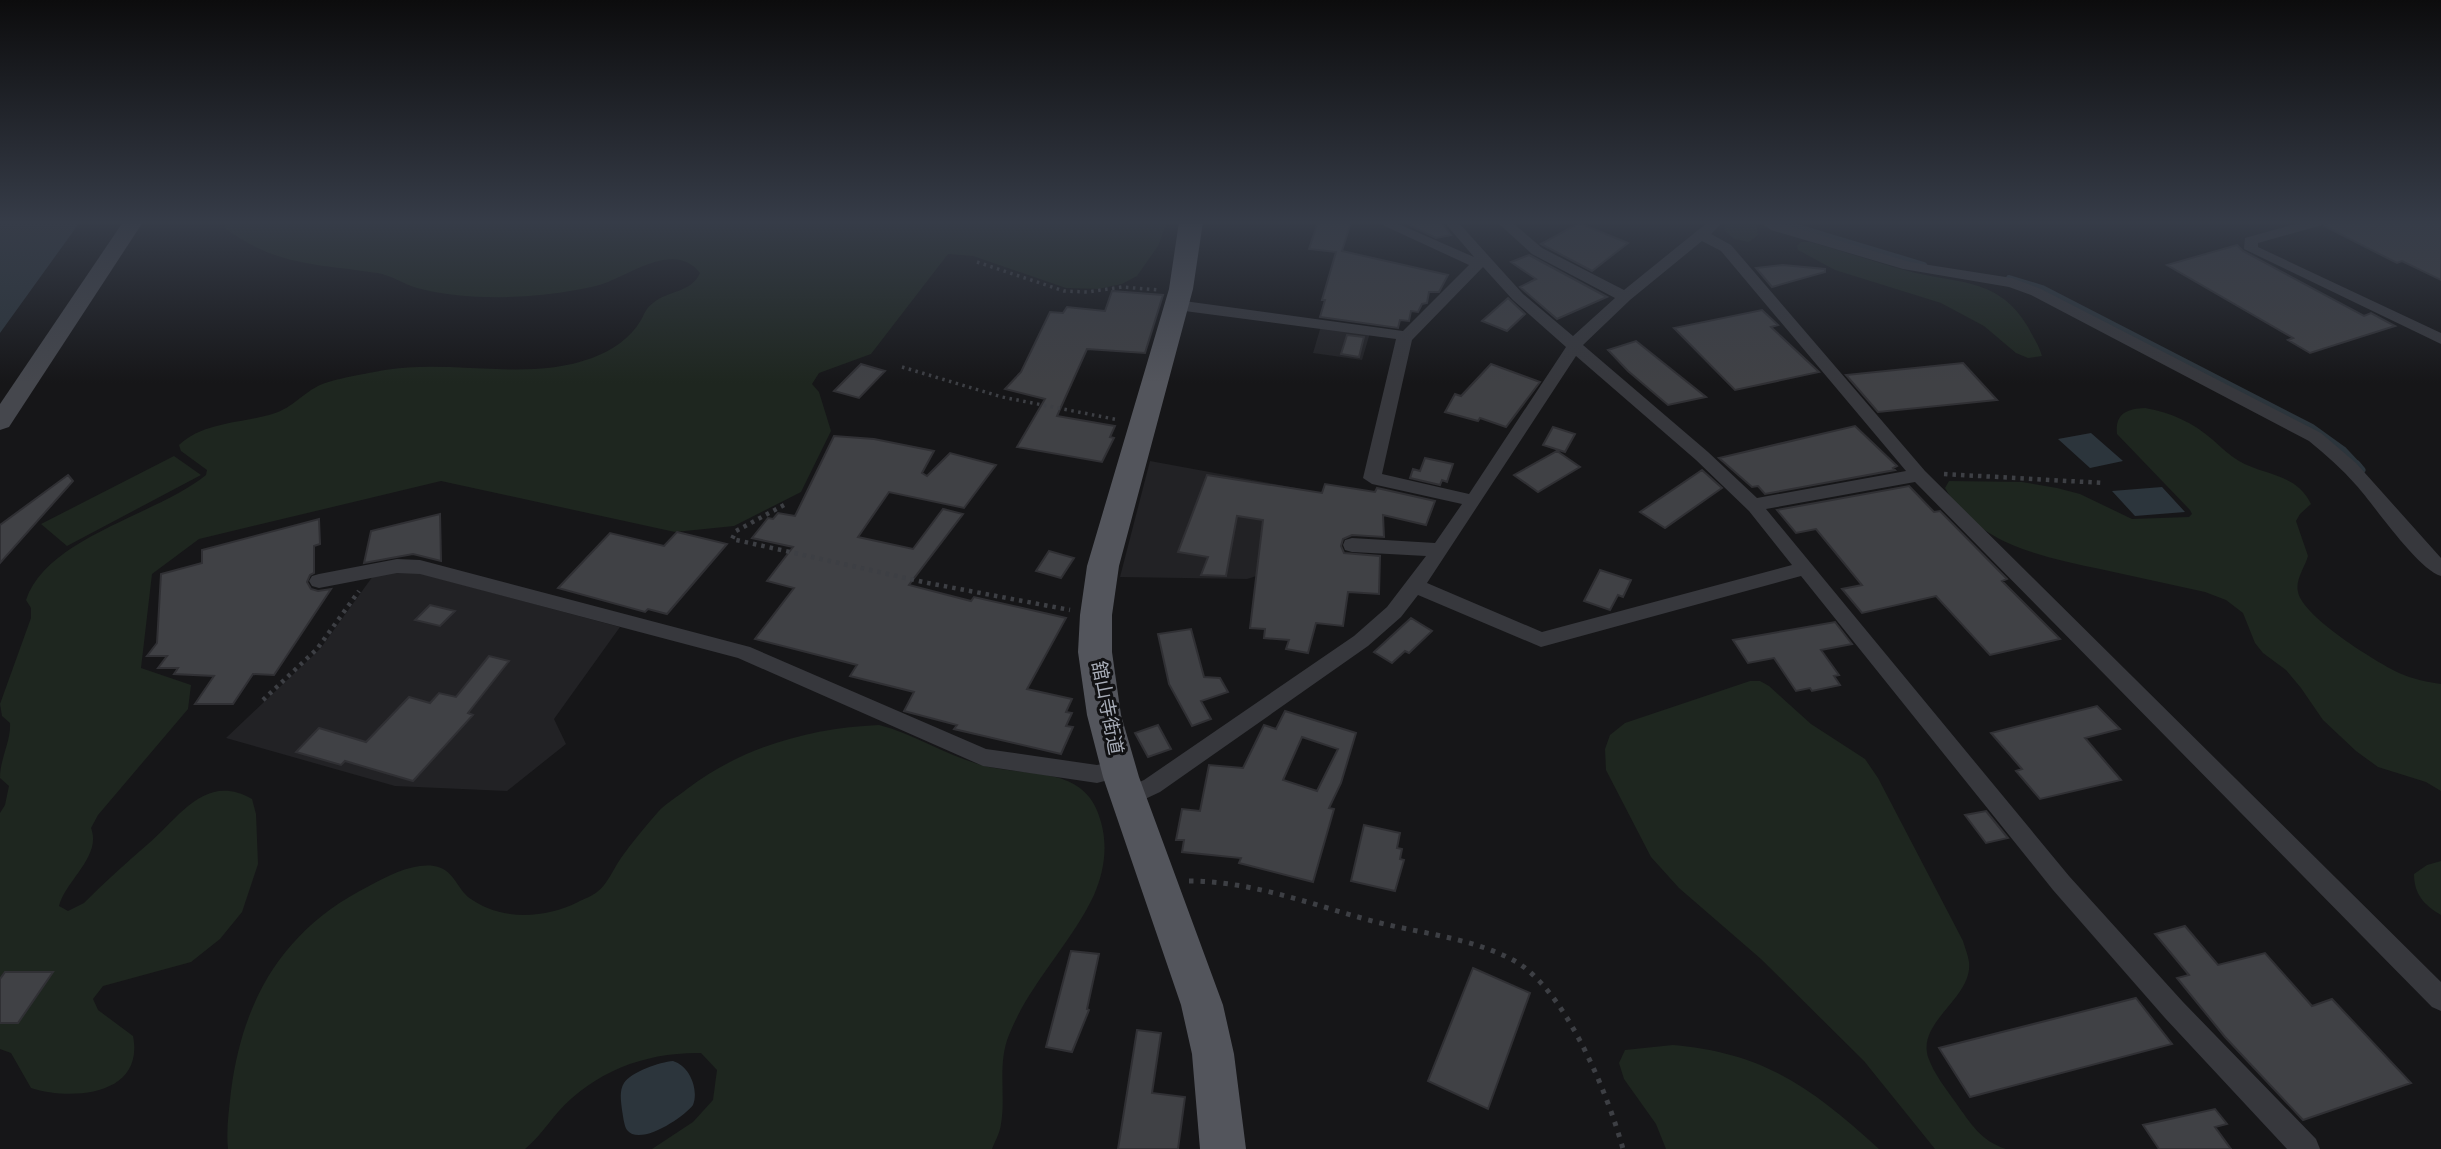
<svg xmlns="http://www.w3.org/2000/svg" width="2441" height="1149" viewBox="0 0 2441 1149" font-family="Signika,'Noto Sans JP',sans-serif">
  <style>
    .built { fill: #222225 }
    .green { fill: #1e261f }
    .water { fill: #2c353c }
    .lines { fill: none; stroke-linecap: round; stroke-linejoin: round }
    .stream-far1 { stroke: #2c353c; stroke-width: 6 }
    .stream { stroke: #2c353c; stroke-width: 7 }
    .building { fill: #404145; stroke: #303034; stroke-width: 2; fill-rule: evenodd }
    .path-far2 { stroke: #3d3f44; stroke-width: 3.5; stroke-dasharray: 2.5 4.5; stroke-linecap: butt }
    .path-far1 { stroke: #3d3f44; stroke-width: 4.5; stroke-dasharray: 3.5 5; stroke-linecap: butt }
    .path { stroke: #3d3f44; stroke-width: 5; stroke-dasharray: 4.5 7; stroke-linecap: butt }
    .street { fill: #37383d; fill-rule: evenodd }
    .secondary { fill: #45474d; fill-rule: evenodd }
    .primary { fill: #53555c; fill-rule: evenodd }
    .labels { text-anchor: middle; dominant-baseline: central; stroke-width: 6; stroke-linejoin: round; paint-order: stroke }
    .street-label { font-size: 19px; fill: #a8adb8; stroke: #111113 }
  </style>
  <rect width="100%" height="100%" fill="#161618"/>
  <path class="built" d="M1321 326 1370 333 1362 360 1313 353Z
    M1150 461 1318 492 1303 525 1269 572 1247 579 1120 577Z
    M395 572H415L620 627 554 719 566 744 507 791 395 786 226 738 320 649 373 576Z"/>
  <path class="green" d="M224 222H1167L1158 246 1137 276 1122 284 1098 289 1066 288 973 256 948 254 871 354 819 373 812 384 819 392 831 431 801 492 734 526 675 532 441 481 199 539 152 574 141 668 191 685 188 709 98 815 91 828C102 856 66 880 59 906L68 911 84 903C105 882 126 863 148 844 179 818 205 772 252 799L256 814 258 864 242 912 220 939 191 962 103 986 93 999 98 1010 133 1036C145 1096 71 1101 31 1088L11 1053 0 1049V813L5 805 9 786 0 778C0 758 11 742 10 723L2 716 0 704 31 618V608L26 600C47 537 157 515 206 475L207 470 181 451 179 445C202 423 239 423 269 415 292 409 299 396 318 386 331 379 370 373 385 370 453 359 527 382 592 358 611 351 631 338 641 320 645 313 646 308 653 303 669 290 691 293 700 273 676 242 634 272 608 282 598 286 587 288 576 290 526 299 466 301 417 288 403 284 391 275 377 273 318 264 275 266 225 228Z
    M1726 222H1756L1758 235 1749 242 1734 239 1724 230Z
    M1801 242H1810C1842 251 1875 262 1908 271 1957 284 1999 277 2028 327 2033 337 2039 345 2042 356L2028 358 2016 353 1984 326 1941 303 1835 270 1798 250 1797 246Z
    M2145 408C2172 413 2192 422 2213 440 2221 447 2229 455 2239 461 2265 476 2296 473 2311 504L2300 514 2296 521 2308 556C2305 567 2295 580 2298 592 2303 617 2376 662 2399 673 2412 679 2427 682 2441 684V791L2426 782 2378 767 2356 751 2323 720 2301 688 2286 670 2263 653 2255 643 2243 613 2226 600 2205 592C2170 584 2135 577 2100 569 2041 556 1978 545 1945 488L1949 481 2022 482 2057 488 2080 494 2132 519 2189 517 2192 514 2190 510 2117 434C2115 413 2127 409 2145 408Z
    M174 456 201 475 67 546 41 524Z
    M1750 681H1760L1769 686 1811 724 1865 759 1878 778 1963 941C1965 948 1968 955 1969 962 1973 998 1917 1021 1928 1057 1934 1074 1946 1089 1956 1103 1971 1124 1981 1141 2006 1149H1935L1864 1061 1761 959 1679 888 1651 857 1606 770 1605 749 1610 735 1625 723Z
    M879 725C914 734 944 754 978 764 1025 779 1086 762 1101 822 1108 847 1104 872 1094 895 1071 944 1029 984 1009 1035 997 1064 1006 1095 1001 1124 1000 1133 995 1141 992 1149H652L693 1122 713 1100 717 1070 701 1053C646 1052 595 1071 558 1112 547 1125 538 1138 525 1149H228C226 1129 229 1111 231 1091 243 998 284 929 369 886 388 876 412 863 434 866 453 869 456 886 468 897 500 921 544 919 578 902 584 899 592 896 597 892 607 885 614 868 621 858 632 842 645 827 658 812 666 803 677 797 687 789 742 747 810 728 879 725Z
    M2441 861V915C2424 905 2414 894 2414 874L2427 865Z
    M1673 1045C1765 1053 1812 1088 1879 1149H1666L1656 1124 1624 1079 1619 1063 1625 1050Z"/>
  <path class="water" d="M0 222H80L0 333Z
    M2091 433 2123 461 2090 468 2058 439Z
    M2162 487 2185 512 2135 516 2112 491Z
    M673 1061C690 1066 699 1090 693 1105 684 1117 640 1147 627 1130 624 1126 623 1115 622 1110 621 1101 619 1091 624 1083 631 1072 660 1062 673 1061Z"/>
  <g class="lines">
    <path class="stream-far1" d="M1781 222 1924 265
      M2009 278 2042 288 2312 427 2344 450 2359 466"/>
    <path class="stream" d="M2357 464 2362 470"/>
  </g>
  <path class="building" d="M1318 222H1351L1342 251 1448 275 1439 292H1429L1427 303 1422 304 1418 312 1411 311 1409 321 1400 320 1398 328 1320 317 1325 300H1322L1336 252 1309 249Z
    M1407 222H1441L1451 235 1436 238 1411 226Z
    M2327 222H2441V280L2402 261 2397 263 2324 226Z
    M1579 223 1628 243 1592 271 1541 244Z
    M2237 245 2243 251 2364 316 2371 313 2395 326 2310 353 2288 340 2293 338 2167 265Z
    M1529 255 1531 256 1607 297 1557 319 1520 287 1536 279 1511 262Z
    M1783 265 1825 269V272L1772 287 1756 268Z
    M1112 291 1163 295 1145 353 1087 349 1057 416 1115 426 1110 437 1114 438 1102 462 1017 447 1045 399 1005 389 1021 372 1050 312 1063 313 1067 307 1105 311Z
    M1508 298 1525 314 1507 331 1482 321Z
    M1762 310 1778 325 1771 327 1819 372 1735 390 1674 328Z
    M1347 335 1364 337 1359 357 1341 354Z
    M1636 341 1706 397 1668 405 1628 371 1608 350Z
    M1963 363 1997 400 1878 412 1846 375Z
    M861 364 885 371 859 398 834 391Z
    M1491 364 1540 382 1506 427 1480 418 1478 421 1445 412 1455 394 1461 396Z
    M1855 426 1897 466 1893 468 1895 470 1765 494 1758 486 1752 487 1719 458Z
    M1553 427 1575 434 1565 452 1543 445Z
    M834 436 874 439 934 451 922 473 927 476 950 453 996 465 964 508 889 492 858 537 913 549 943 509 963 514 909 585 971 601 974 597 1066 618 1027 689 1072 699 1066 712 1072 713 1066 726 1073 727 1061 754 954 729 957 725 904 711 914 692 850 676 857 665 755 639 794 588 767 581 793 547 752 538 768 518 773 519 778 513 795 516Z
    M1557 451 1580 467 1538 492 1514 475Z
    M1425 458 1453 464 1447 482 1442 480 1440 485 1410 478 1413 469 1420 471Z
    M1702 470 1722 488 1665 528 1640 512Z
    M68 475 73 481 0 563V525Z
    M1207 475 1322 493 1325 484 1375 492 1377 488 1435 501 1426 525 1383 515 1384 537 1352 535 1343 539 1341 546 1344 553 1380 556 1379 594 1348 592 1343 626 1316 623 1308 653 1286 649 1289 640 1264 638 1265 629 1250 628 1263 520 1237 516 1226 576 1201 575 1208 557 1178 552Z
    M1909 486 1934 512 1940 511 2007 579 2002 581 2060 639 1990 655 1936 596 1862 613 1842 589 1862 585 1816 529 1796 533 1777 510Z
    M440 514 441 561 413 554 364 563 371 531Z
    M319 519 320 544 314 546V573L310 575 307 582 311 589 318 591 331 589 274 675 253 674 233 704H195L214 676 174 674 178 668H158L167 656H147L157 643 161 574 202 563V550Z
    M677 532 727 544 667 614 648 609 645 612 558 588 610 533 664 546Z
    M1049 551 1074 558 1061 578 1036 571Z
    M1600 570 1631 580 1623 597 1618 595 1610 610 1584 601Z
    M430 605 455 611 440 626 415 620Z
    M1411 618 1432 631 1409 653 1405 651 1392 663 1374 652Z
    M1835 622 1852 644 1821 650 1839 675 1834 676 1840 685 1812 691 1810 688 1796 691 1774 658 1748 663 1733 640Z
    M1191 629 1204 677 1220 678 1228 692 1201 701 1211 719 1192 726 1169 684 1158 634Z
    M489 656 509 661 468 713 473 715 413 781 345 761 341 765 296 752 319 728 366 742 409 697 430 703 439 693 456 697Z
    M2097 706 2120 729 2085 738 2121 780 2040 799 2016 771 2022 769 1991 733Z
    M1285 711 1356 733 1341 783 1329 808 1334 809 1313 882 1239 863 1241 858 1182 852 1184 840H1176L1182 809 1200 811 1209 765 1243 768 1264 725 1276 729ZM1302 737 1338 749 1317 791 1283 780Z
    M1158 725 1171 749 1148 757 1135 733Z
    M1986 811 2008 838 1986 843 1965 815Z
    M1364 825 1400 833 1397 848 1402 849 1400 859 1404 860 1395 891 1351 881Z
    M2185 926 2218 965 2265 953 2312 1006 2332 999 2411 1083 2303 1120 2225 1037 2177 978 2189 975 2155 934Z
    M1071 951 1099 954 1087 1009 1089 1010 1072 1052 1046 1047Z
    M1473 968 1530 993 1488 1109 1428 1081Z
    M5 972H53L18 1023H0V979Z
    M2136 998 2172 1044 1970 1097 1939 1048Z
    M1137 1030 1161 1033 1152 1093 1185 1097 1178 1149H1118Z
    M2215 1109 2227 1124 2215 1127 2231 1149H2159L2143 1125Z"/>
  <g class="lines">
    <path class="path-far2" d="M977 262 1064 291 1087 292 1122 287 1159 290
      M902 367 1002 397 1119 420"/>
    <path class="path-far1" d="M1944 474 2104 483
      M784 505 736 531 732 539 928 583 1070 610
      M263 700 317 649 359 591"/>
    <path class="path" d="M1189 881C1249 881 1308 903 1365 919 1414 933 1467 936 1513 960 1565 988 1608 1094 1623 1149"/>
    <path class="street" d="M1376 222H1394L1474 257 1444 222H1458L1523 294 1573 336 1615 298 1532 254 1497 222H1512L1542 248 1624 290 1708 222H1723L1711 234 1731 245 1925 471 2441 982V1011L2432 1007 1915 482 1766 509 2069 876 2183 1002 2316 1139 2320 1149H2287L2165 1018 2053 890 1801 576 1541 647 1418 595 1401 617 1368 646 1160 792 1128 807 1120 805 1117 798 1120 791 1144 780 1354 636 1387 607 1426 556 1352 552 1345 550 1343 545 1345 540 1352 538 1435 543 1462 504 1372 484 1363 478 1396 339 1177 310 1169 305 1177 300 1403 331 1469 265ZM1702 241 1721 251 1906 471 1757 498 1708 452 1583 345 1630 300ZM1483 267 1513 300 1566 347 1469 494 1382 474 1412 340ZM1576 356 1696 460 1749 511 1792 565 1542 632 1427 583Z
      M1759 222H1777L1910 262 2012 278 2041 289 2321 433 2356 463 2441 558V576C2417 569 2375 506 2356 485 2342 469 2326 455 2309 441L2031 295 2009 287 1903 269 1771 230Z
      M2302 222H2324L2322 225 2258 243V247L2441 333V344L2244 249 2245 238Z
      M397 559 420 560 750 647 986 749 1097 765 1119 760 1127 763 1130 769 1127 775 1097 783 983 766 738 658 420 574 397 573 319 588 312 586 309 581 312 576 319 574Z"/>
    <path class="secondary" d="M123 222H143L9 427 0 430V404Z"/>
    <path class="primary" d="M1179 222H1203L1193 289 1119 566 1112 615V652L1121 715 1139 777 1223 1005 1234 1054 1246 1149H1200L1192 1054 1181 1005 1103 777 1087 715 1078 652 1080 615 1087 566 1169 289Z"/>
  </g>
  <linearGradient id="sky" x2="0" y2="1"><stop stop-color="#0c0c0d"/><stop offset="0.58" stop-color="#363c48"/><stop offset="1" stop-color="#363c48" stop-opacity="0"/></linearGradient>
  <rect width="2441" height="383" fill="url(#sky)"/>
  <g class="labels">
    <g class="street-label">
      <text transform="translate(1107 708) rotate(79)">舘山寺街道</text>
    </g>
  </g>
</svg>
